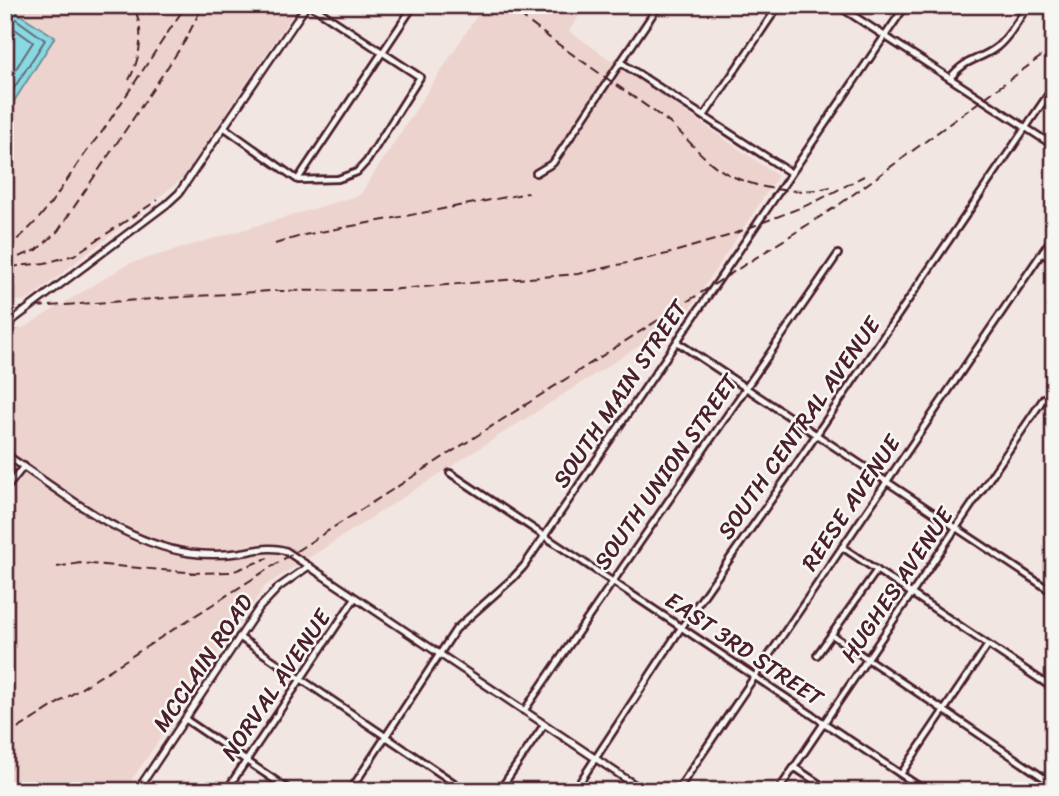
<svg xmlns="http://www.w3.org/2000/svg" width="1059" height="796" viewBox="0 0 1059 796" font-family="Sriracha,sans-serif">
  <style>
    .built { fill: #edd3ce }
    .water { fill: #88d9e2; stroke: #6f8f99; stroke-width: 2 }
    .lines { fill: none; stroke-linecap: round; stroke-linejoin: round }
    .shore { stroke: #636974; stroke-width: 2 }
    .minor-casing { stroke: #4a1f2b; stroke-width: 10 }
    .tertiary-casing { stroke: #4a1f2b; stroke-width: 10 }
    .secondary-casing { stroke: #4a1f2b; stroke-width: 10 }
    .minor { stroke: #f6f6f2; stroke-width: 4.5 }
    .tertiary { stroke: #f6f6f2; stroke-width: 5 }
    .secondary { stroke: #f6f6f2; stroke-width: 5 }
    .rail { stroke: #4a1f2b; stroke-width: 2; stroke-dasharray: 10 5; stroke-linecap: butt }
    .secondary-bridge-casing { stroke: #4a1f2b; stroke-width: 10; stroke-linecap: butt }
    .secondary-bridge { stroke: #f6f6f2; stroke-width: 5 }
    .labels { text-anchor: middle; dominant-baseline: central; stroke-width: 5; stroke-linejoin: round; paint-order: stroke }
    .street-label { font-size: 23px; fill: #4a1f2b; stroke: #f6f6f2 }
  </style>
  <rect width="100%" height="100%" fill="#f2e6e2"/>
  <filter id="ink" filterUnits="userSpaceOnUse"><feTurbulence type="fractalNoise" baseFrequency=".0143" numOctaves="2"/><feDisplacementMap in="SourceGraphic" scale="14" xChannelSelector="R" yChannelSelector="G"/><feConvolveMatrix kernelMatrix="1 2 1 2 8 2 1 2 1" color-interpolation-filters="sRGB"/></filter>
  <g filter="url(#ink)">
    <path class="built" d="M5 5H299L182 179 28 300 5 302Z
      M484 5H586L569 31 778 176 684 317 265 586 124 791H5V328H23L128 264 360 195Z"/>
    <path class="water" d="M5 5 55 37 9 109 6 110Z"/>
    <g class="lines">
      <path class="shore" d="M5 9 9 14 45 40 5 102
        M5 22 33 42 5 86"/>
      <g class="minor-casing">
        <path id="minor" d="M837 5 1054 146
          M620 62 791 173
          M950 78C967 57 979 61 997 47 1010 36 1019 19 1028 5
          M704 116 779 5
          M225 128 298 180 338 179 357 172 367 161 420 77 310 5
          M536 173 553 163 659 5
          M298 179 414 5
          M1042 253 1054 261
          M677 342 1054 593
          M450 473 926 791
          M5 490 24 466
          M842 547 1054 689
          M832 635 1053 784
          M239 637 466 791
          M817 655 877 570
          M524 711 838 254
          M185 719 291 791
          M794 767 830 791
          M901 774 988 645
          M226 791 355 598
          M350 791 456 629 513 578 524 566 906 5
          M499 791 544 725
          M574 791 681 628 795 466 1054 86
          M677 791 1054 235
          M778 791 1044 398"/>
      </g>
      <g class="tertiary-casing">
        <path id="tertiary" d="M5 454C62 492 120 542 190 553 206 555 222 555 238 553 254 551 271 545 286 551L644 791
          M137 791 259 608 279 587 309 566"/>
      </g>
      <g class="secondary-casing">
        <path id="secondary" d="M86 265 167 204 179 193 307 5
          M1051 791 1054 770"/>
      </g>
      <use href="#minor" class="minor"/>
      <use href="#tertiary" class="tertiary"/>
      <use href="#secondary" class="secondary"/>
      <path class="rail" d="M507 5C557 46 611 80 663 118 688 136 703 163 732 176 762 190 798 195 831 187
        M129 80C141 57 145 29 133 5
        M275 244 304 235 528 193
        M5 248C49 220 69 170 102 132L186 5
        M5 262 37 250 58 231 185 41 203 5
        M9 267 45 263 74 255 158 200
        M5 309 271 291 387 290 578 274 667 254 728 236 815 202 864 176
        M57 567 80 563 198 573
        M190 573 232 572 268 558
        M5 737 840 204 1054 47"/>
      <g class="secondary-bridge-casing">
        <path id="secondary-bridge" d="M5 326 86 265"/>
      </g>
      <use href="#secondary-bridge" class="secondary-bridge"/>
    </g>
  </g>
  <g class="labels">
    <g class="street-label">
      <text transform="translate(620 394) rotate(-56)">SOUTH MAIN STREET</text>
      <text transform="translate(799 428) rotate(-55)">SOUTH CENTRAL AVENUE</text>
      <text transform="translate(666 472) rotate(-55)">SOUTH UNION STREET</text>
      <text transform="translate(851 503) rotate(-56)">REESE AVENUE</text>
      <text transform="translate(897 585) rotate(-56)">HUGHES AVENUE</text>
      <text transform="translate(744 649) rotate(34)">EAST 3RD STREET</text>
      <text transform="translate(203 663) rotate(-56)">MCCLAIN ROAD</text>
      <text transform="translate(276 685) rotate(-56)">NORVAL AVENUE</text>
    </g>
  </g>
  <rect width="1059" height="796" fill="none" stroke="#f6f6f2" stroke-width="28"/>
  <rect x="14" y="14" width="1031" height="768" fill="none" stroke="#4a1f2b" stroke-width="2.5" filter="url(#ink)"/>
</svg>
